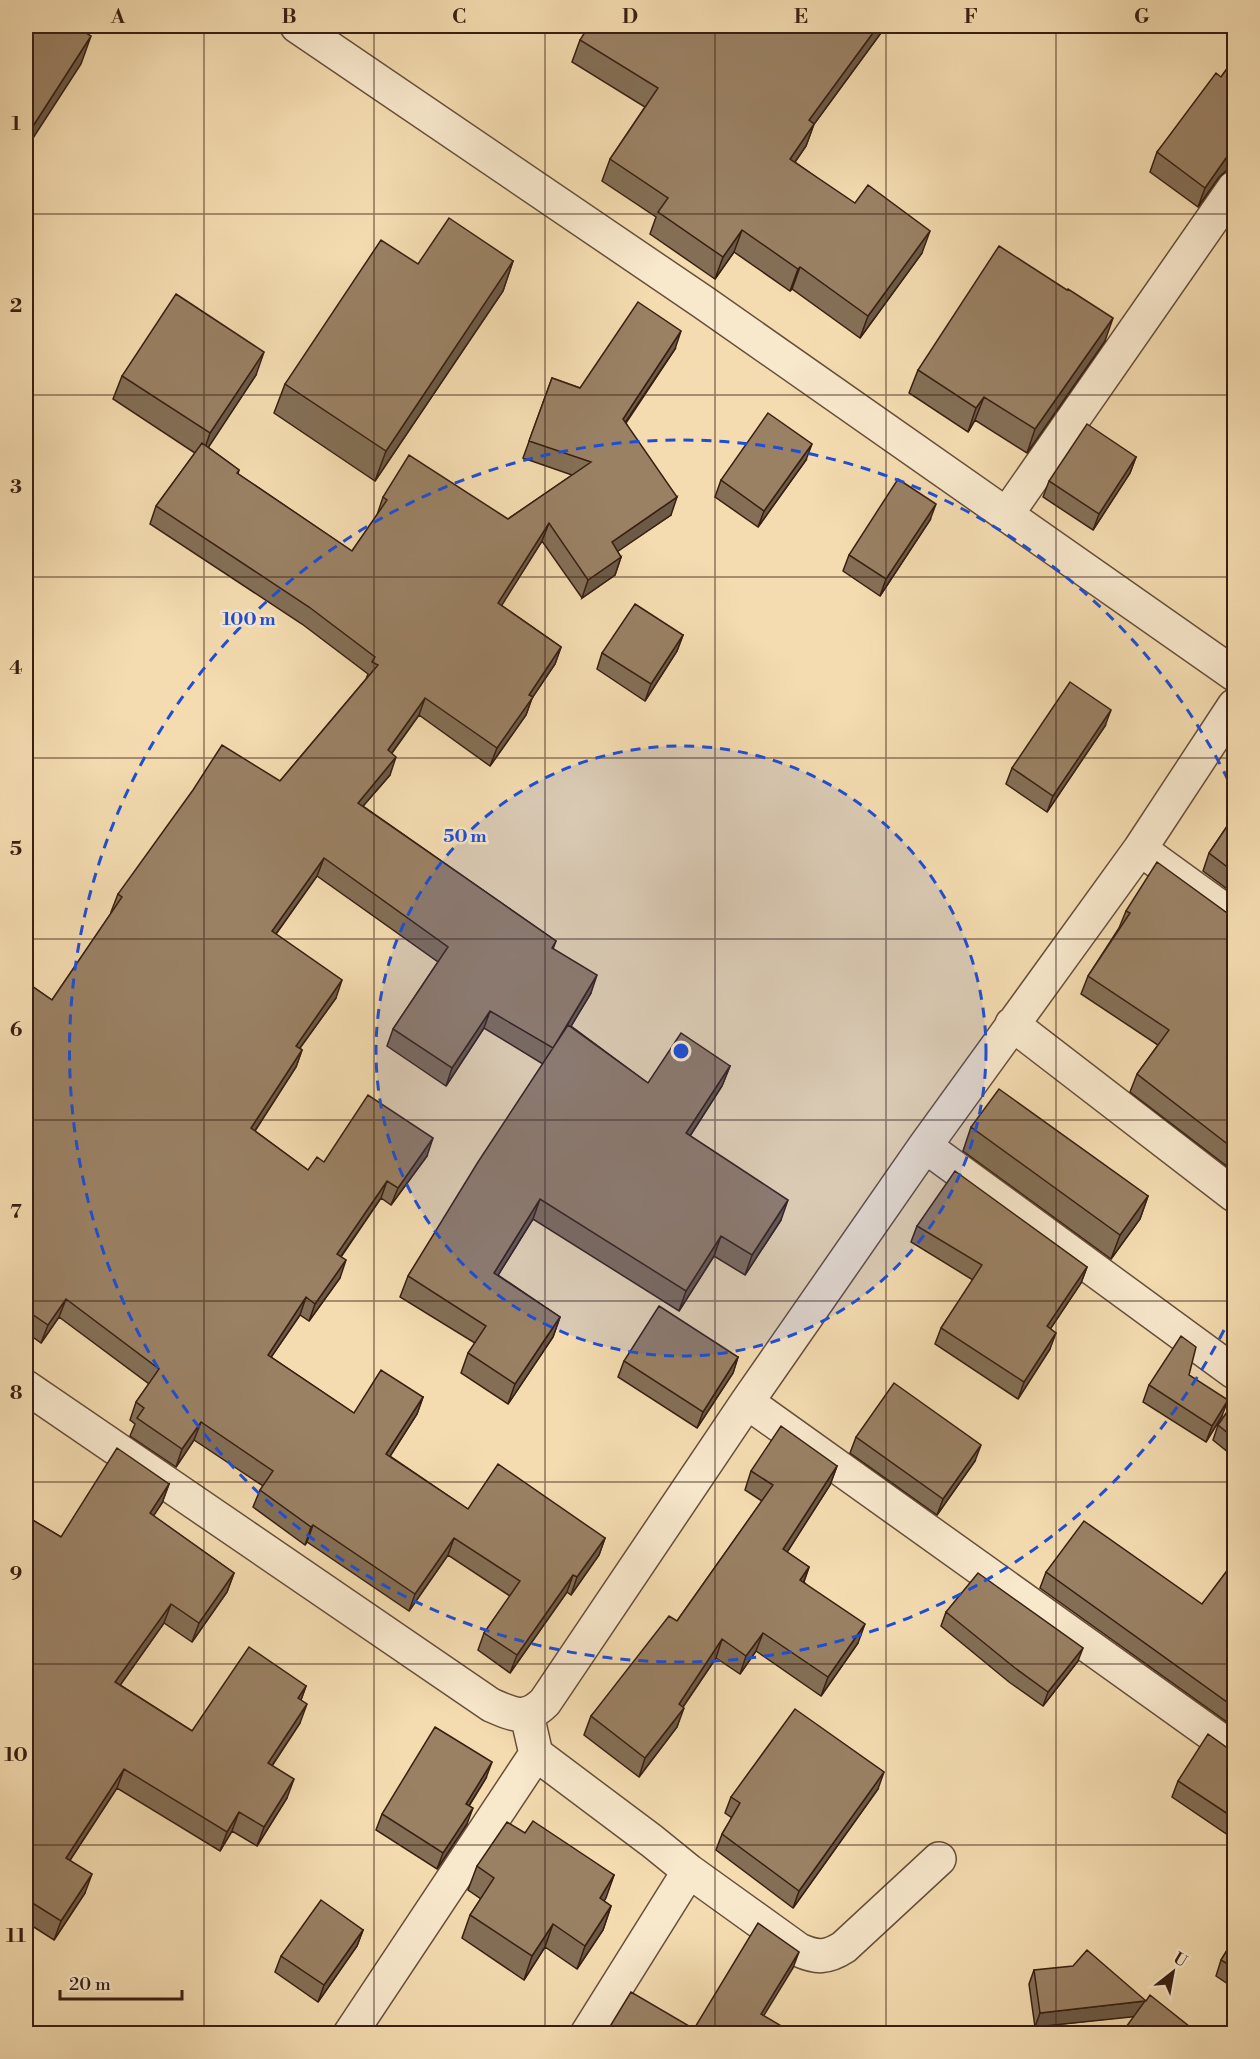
<svg xmlns="http://www.w3.org/2000/svg" width="1260" height="2059" viewBox="0 0 1260 2059" font-family="'Libre Bodoni',serif">
  <style>
    .lines { fill: none; stroke-linecap: round; stroke-linejoin: round }
    .minor-casing { stroke: #674e3a; stroke-width: 36 }
    .minor { stroke: #f8e8cc; stroke-width: 33 }
    .wall { fill: #846f56; stroke: #381f12; stroke-width: 1.5 }
    .shaded-wall { fill: #6c5a46; stroke: #381f12; stroke-width: 1.5 }
    .building { fill: #9a8164; stroke: #381f12; stroke-width: 1.5 }
    .grid { fill: none; stroke: #381f12; stroke-width: 1.5; stroke-opacity: 0.55 }
    .ring { fill: none; stroke: #1d4ed8; stroke-width: 3; stroke-dasharray: 10 8 }
    .centre { fill: #1d4ed8; stroke: #f8e8cc; stroke-width: 3 }
    .ring-label { font-size: 18px; text-anchor: middle; font-weight: bold; fill: #1d4ed8; stroke: #f8e8cc; stroke-width: 5; stroke-linejoin: round; paint-order: stroke }
    .neatline { fill: none; stroke: #381f12; stroke-width: 2 }
    .grid-label { font-size: 20px; text-anchor: middle; font-weight: bold; fill: #381f12 }
  </style>
  <rect width="100%" height="100%" fill="#f4dcb0"/>
  <filter id="stains"><feTurbulence type="fractalNoise" baseFrequency=".00333" numOctaves="4"/><feColorMatrix values="0 0 0 0 .2 0 0 0 0 .09 0 0 0 0 .02 0 0 0 .5 -.17"/></filter>
  <radialGradient id="worn" r=".72"><stop offset=".6" stop-color="#630" stop-opacity="0"/><stop offset="1" stop-color="#630" stop-opacity=".3"/></radialGradient>
  <g class="lines">
    <g class="minor-casing">
      <path id="minor" d="M297 26 703 302 1234 674
        M1007 514 1234 188
        M1140 849 1234 917
        M1012 1024 1234 1195
        M925 1146 1234 1372
        M26 1387 491 1705C514 1715 526 1721 545 1702L747 1402 925 1146 1140 849 1234 706
        M747 1402 1234 1750
        M527 1715 536 1754 652 1841 689 1871 799 1950C817 1958 827 1958 844 1947L939 1859
        M350 2034 536 1754
        M587 2034 689 1871"/>
    </g>
    <use href="#minor" class="minor"/>
  </g>
  <path class="wall" d="M886 26 814 124 806 146 795 162 922 253 860 338 792 289 790 291 734 252 715 279 650 234 656 217 602 181 610 159 645 107 572 62 580 40Z
    M1234 59V169L1226 171 1219 177 1198 207 1150 172 1157 152 1221 77Z
    M513 261 503 291 375 481 274 413 285 384 418 264Z
    M1105 341 1027 453 975 420 968 432 909 393 918 370Z
    M675 349 626 423 671 515 617 551 621 557 615 575 582 598 542 541 501 605 561 647 555 664 532 698 526 715 490 766 419 715 392 753 390 775 363 806 556 941 553 949 591 993 571 1026 648 1083 730 1066 722 1086 690 1136 781 1220 745 1275 714 1256 679 1311 533 1219 498 1275 560 1317 553 1337 508 1404 461 1373 468 1353 475 1343 400 1297 408 1276 543 1064 484 1028 446 1086 387 1046 393 1029 438 962 317 876 276 934 336 998 300 1048 302 1050 296 1067 255 1131 308 1170 324 1162 427 1156 391 1205 381 1198 341 1257 340 1278 309 1321 300 1315 271 1357 354 1413 423 1397 417 1414 390 1456 468 1509 605 1538 599 1555 571 1595 567 1592 510 1673 478 1650 484 1633 510 1596 448 1555 409 1611 307 1542 305 1545 253 1507 260 1490 263 1486 194 1440 176 1467 130 1436 135 1424 130 1420 136 1402 149 1384 59 1317 41 1343 26 1332V982L52 1000 112 912H111L118 894 280 781 366 679 368 674 302 624 150 524 156 506 195 453 113 399 122 376 256 375 208 447 239 470 238 474 352 551 377 515 383 497 508 519 572 475 523 458 552 378 580 388Z
    M1136 457 1130 473 1093 530 1043 497 1049 481Z
    M806 460 758 527 715 497 721 480Z
    M930 520 880 596 843 571 849 555Z
    M683 635 677 651 645 701 597 669 602 653Z
    M1105 726 1047 812 1006 784 1012 768Z
    M1234 816V894L1203 871 1209 853Z
    M1126 911 1230 915 1234 916V1166L1232 1170 1130 1092 1137 1074 1158 1045 1081 994 1088 976 1119 928Z
    M971 1127 1148 1196 1140 1219 1111 1259 963 1151Z
    M917 1226 1087 1267 1081 1283 1050 1329V1349L1018 1399 935 1344 941 1328 973 1280 911 1242Z
    M738 1357 733 1373 697 1428 618 1377 624 1361Z
    M1189 1375 1222 1416 1206 1442 1143 1402 1149 1385Z
    M1234 1402V1457L1213 1440 1218 1425Z
    M856 1437 975 1461 937 1515 850 1453Z
    M837 1466 830 1485 787 1552 809 1567 804 1582 858 1643 821 1696 756 1651 740 1674 716 1658 683 1707 677 1727 639 1777 584 1735 591 1716 677 1621 762 1501 745 1490 751 1471Z
    M169 1484 162 1503 153 1516 234 1573 227 1592 192 1642 164 1623 120 1685 192 1731 306 1686 301 1700 300 1723 272 1766 287 1798 257 1846 232 1831 220 1851 117 1788 70 1860 85 1893 54 1940 26 1922V1516L61 1537Z
    M1234 1566V1727L1040 1588 1046 1572 1202 1604Z
    M946 1612 1078 1661 1043 1706 1009 1682 941 1626Z
    M1229 1749 1234 1751V1839L1172 1797 1178 1781Z
    M486 1778 469 1806 467 1824 437 1869 376 1830 382 1814Z
    M878 1789 793 1908 716 1850 722 1834 732 1818 725 1813 731 1797Z
    M525 1833 614 1875 604 1901 611 1906 603 1930 577 1969 545 1947 524 1980 462 1938 470 1915 481 1899 468 1890 477 1866Z
    M363 1930 357 1946 318 2002 275 1972 281 1956Z
    M1234 1939V1988L1216 1976 1221 1960Z
    M1034 1970 1146 2001 1134 2016 1035 2027 1029 1984Z"/>
  <path class="shaded-wall" d="M878 26H886L801 142 809 120Z
    M91 36 81 64 26 149V137Z
    M814 124 806 146 782 181 790 159Z
    M1232 152H1234V169L1226 171 1219 177 1198 207 1205 188 1226 158Z
    M742 230 734 252 715 279 723 257Z
    M930 231 922 253 860 338 868 316Z
    M513 261 503 291 375 481 386 451Z
    M800 267 792 289 790 291 798 269Z
    M1113 318 1105 341 1027 453 1035 429Z
    M681 331 675 349 616 436 623 419Z
    M264 352 256 375 202 457 210 433Z
    M984 397 975 420 968 432 976 408Z
    M812 444 806 460 758 527 764 511Z
    M1136 457 1130 473 1093 530 1099 514Z
    M677 497 671 515 605 560 612 542Z
    M936 504 930 520 880 596 886 579Z
    M549 523 542 541 492 621 498 603Z
    M621 557 615 575 582 598 588 580Z
    M683 635 677 651 645 701 651 684Z
    M561 647 555 664 532 698 526 715 490 766 497 748 529 695Z
    M425 698 419 715 381 768 388 750Z
    M1111 710 1105 726 1047 812 1053 796Z
    M396 757 390 775 351 820 358 803Z
    M324 858 317 876 266 948 272 931Z
    M597 975 591 993 547 1066 553 1049Z
    M342 980 336 998 289 1063 296 1046Z
    M490 1011 484 1028 446 1086 452 1068Z
    M302 1050 296 1067 245 1146 251 1128Z
    M730 1066 722 1086 679 1153 686 1133Z
    M433 1138 427 1156 391 1205 398 1188Z
    M387 1181 381 1198 330 1272 337 1254Z
    M1148 1196 1140 1219 1111 1259 1120 1235Z
    M540 1199 533 1219 487 1293 494 1273Z
    M788 1200 781 1220 745 1275 752 1255Z
    M721 1236 714 1256 679 1311 686 1291Z
    M346 1260 340 1278 309 1321 315 1304Z
    M1087 1267 1081 1283 1041 1343 1047 1326Z
    M306 1297 300 1315 261 1372 268 1355Z
    M66 1299 59 1317 41 1343 48 1325Z
    M560 1317 553 1337 508 1404 515 1384Z
    M1056 1333 1050 1349 1018 1399 1024 1382Z
    M738 1357 733 1373 697 1428 703 1412Z
    M423 1397 417 1414 380 1472 386 1454Z
    M1228 1400 1222 1416 1206 1442 1212 1426Z
    M201 1422 194 1440 176 1467 182 1449Z
    M981 1445 975 1461 937 1515 943 1499Z
    M837 1466 830 1485 777 1568 783 1549Z
    M169 1484 162 1503 143 1532 150 1513Z
    M313 1525 307 1542 305 1545 311 1527Z
    M454 1538 448 1555 409 1611 415 1594Z
    M605 1538 599 1555 571 1595 577 1577Z
    M809 1567 802 1586 800 1580Z
    M234 1573 227 1592 192 1642 199 1623Z
    M573 1575 567 1592 510 1673 517 1655Z
    M171 1604 164 1623 109 1701 115 1682Z
    M865 1624 858 1643 821 1696 828 1677Z
    M763 1633 756 1651 740 1674 746 1656Z
    M722 1639 716 1658 672 1723 679 1704Z
    M1083 1648 1078 1661 1043 1706 1048 1692Z
    M306 1686 299 1705 298 1698Z
    M307 1704 300 1723 261 1782 268 1763Z
    M684 1708 677 1727 639 1777 645 1758Z
    M492 1762 486 1778 460 1820 466 1804Z
    M124 1769 117 1788 59 1877 66 1858Z
    M884 1772 878 1789 793 1908 799 1891Z
    M294 1779 287 1798 257 1846 264 1827Z
    M473 1808 467 1824 437 1869 443 1853Z
    M239 1812 232 1831 220 1851 227 1832Z
    M92 1874 85 1893 54 1940 61 1921Z
    M614 1875 606 1898 591 1922 600 1898Z
    M611 1906 603 1930 577 1969 585 1946Z
    M553 1924 545 1947 524 1980 532 1956Z
    M363 1930 357 1946 318 2002 324 1985Z
    M799 1952 793 1968 755 2030 761 2014Z
    M1145 2001 1140 2016 1035 2027 1040 2013Z"/>
  <path class="building" d="M26 26H75L91 36 26 137Z
    M589 26H878L809 120 814 124 790 159 855 203 868 185 930 231 868 316 800 267 798 269 742 230 723 257 658 212 668 198 610 159 658 88 580 40Z
    M1234 59V152H1232L1226 158 1205 188 1157 152 1216 73 1221 77Z
    M449 218 513 261 386 451 285 384 381 240 418 264Z
    M999 246 1067 290 1068 289 1113 318 1035 429 984 397 976 408 918 370Z
    M176 294 264 352 210 433 122 376Z
    M638 302 681 331 623 419 677 497 612 542 621 557 588 580 549 523 498 603 561 647 529 695 533 697 497 748 425 698 388 750 396 757 358 803 556 941 552 948 597 975 553 1048 490 1011 452 1068 393 1029 448 947 324 858 272 931 342 980 296 1046 302 1050 251 1128 308 1170 317 1157 324 1162 368 1095 433 1138 398 1188 387 1181 337 1254 346 1260 315 1304 306 1297 268 1355 354 1413 381 1370 423 1397 386 1454 468 1509 498 1464 605 1538 577 1577 573 1575 517 1655 484 1633 520 1581 454 1538 415 1594 313 1525 311 1527 260 1490 273 1471 201 1422 182 1449 137 1418 144 1408 136 1402 159 1369 66 1299 48 1325 26 1310V982L52 1000 122 897 118 894 193 790 222 745 280 781 378 665 372 662 375 657 309 607 156 506 202 443 239 470 237 473 352 551 387 500 383 497 409 455 508 519 591 462 529 441 552 378 580 388Z
    M768 413 812 444 764 511 721 480Z
    M1087 424 1136 457 1099 514 1049 481Z
    M898 479 936 504 886 579 849 555Z
    M635 604 683 635 651 684 602 653Z
    M1070 682 1111 710 1053 796 1012 768Z
    M1234 816V872L1209 853Z
    M1157 862 1230 915 1234 916V1149L1137 1074 1169 1030 1088 976 1130 913 1126 911Z
    M568 1025 648 1083 681 1033 730 1066 686 1133 788 1200 752 1255 721 1236 686 1291 540 1199 494 1273 560 1317 515 1384 468 1353 486 1326 408 1276 478 1162Z
    M999 1089 1148 1196 1120 1235 971 1127Z
    M955 1171 1087 1267 1047 1326 1056 1333 1024 1382 941 1328 982 1265 917 1226Z
    M659 1306 738 1357 703 1412 624 1361Z
    M1181 1336 1196 1347 1189 1375 1228 1400 1212 1426 1149 1385Z
    M894 1383 981 1445 943 1499 856 1437Z
    M1234 1402V1438L1218 1425Z
    M781 1426 837 1466 783 1549 809 1567 800 1580 865 1624 828 1677 763 1633 746 1656 722 1639 679 1704 684 1708 645 1758 591 1716 669 1616 677 1621 773 1485 751 1471Z
    M117 1448 169 1484 150 1513 234 1573 199 1623 171 1604 115 1682 192 1731 249 1647 306 1686 298 1698 307 1704 268 1763 294 1779 264 1827 239 1812 227 1832 124 1769 66 1858 92 1874 61 1921 26 1899V1516L61 1537Z
    M1084 1521 1202 1604 1232 1564 1234 1566V1707L1046 1572Z
    M978 1573 1083 1648 1048 1692 1015 1668 946 1612Z
    M795 1709 884 1772 799 1891 722 1834 740 1803 731 1797Z
    M435 1727 492 1762 466 1804 473 1808 443 1853 382 1814Z
    M1208 1734 1229 1749 1234 1751V1818L1178 1781Z
    M533 1821 614 1875 600 1898 611 1906 585 1946 553 1924 532 1956 470 1915 494 1878 477 1866 507 1822 525 1833Z
    M321 1900 363 1930 324 1985 281 1956Z
    M758 1923 799 1952 761 2014 795 2034 606 2033 631 1992 694 2029Z
    M1234 1939V1968L1221 1960Z
    M1087 1950 1146 2001 1150 1995 1199 2034H1121L1145 2001 1040 2013 1034 1970 1073 1966Z"/>
  <path class="grid" d="M204 26V2034M374 26V2034M545 26V2034M715 26V2034M886 26V2034M1056 26V2034M26 214H1234M26 395H1234M26 577H1234M26 758H1234M26 939H1234M26 1120H1234M26 1301H1234M26 1482H1234M26 1664H1234M26 1845H1234"/>
  <circle cx="681" cy="1051" r="305" fill="#1d4ed8" fill-opacity=".12"/>
  <g class="ring">
    <circle cx="681" cy="1051" r="305"/>
    <path d="M1232 1314A611 611 0 1 1 1232 788"/>
  </g>
  <circle cx="681" cy="1051" r="9" class="centre"/>
  <g class="ring-label">
    <text x="249" y="625">100 m</text>
    <text x="465" y="842">50 m</text>
  </g>
  <rect width="1260" height="2059" fill="none" stroke="#f4dcb0" stroke-width="66"/>
  <g transform="translate(1173 1972) rotate(31)" stroke="#f8e8cc" stroke-width="4.5" paint-order="stroke">
  <path d="M0-4.5L10 22L0 15L-10 22Z" fill="#381f12"/>
  <text y="-9" font-size="16" font-weight="bold" text-anchor="middle" fill="#381f12">U</text>
  </g>
  <path d="M60 1990v9h122v-9" fill="none" stroke="#381f12" stroke-width="3"/>
  <text x="69" y="1990" font-size="18" fill="#381f12" stroke="#f8e8cc" stroke-width="4.5" paint-order="stroke">20 m</text>
  <rect x="33" y="33" width="1194" height="1993" class="neatline"/>
  <g class="grid-label">
    <text x="118" y="23">A</text>
    <text x="289" y="23">B</text>
    <text x="459" y="23">C</text>
    <text x="630" y="23">D</text>
    <text x="801" y="23">E</text>
    <text x="971" y="23">F</text>
    <text x="1142" y="23">G</text>
    <text x="16" y="130">1</text>
    <text x="16" y="312">2</text>
    <text x="16" y="493">3</text>
    <text x="16" y="674">4</text>
    <text x="16" y="855">5</text>
    <text x="16" y="1036">6</text>
    <text x="16" y="1218">7</text>
    <text x="16" y="1399">8</text>
    <text x="16" y="1580">9</text>
    <text x="16" y="1761">10</text>
    <text x="16" y="1942">11</text>
  </g>
  <rect width="100%" height="100%" filter="url(#stains)"/>
  <rect width="100%" height="100%" fill="url(#worn)"/>
</svg>
